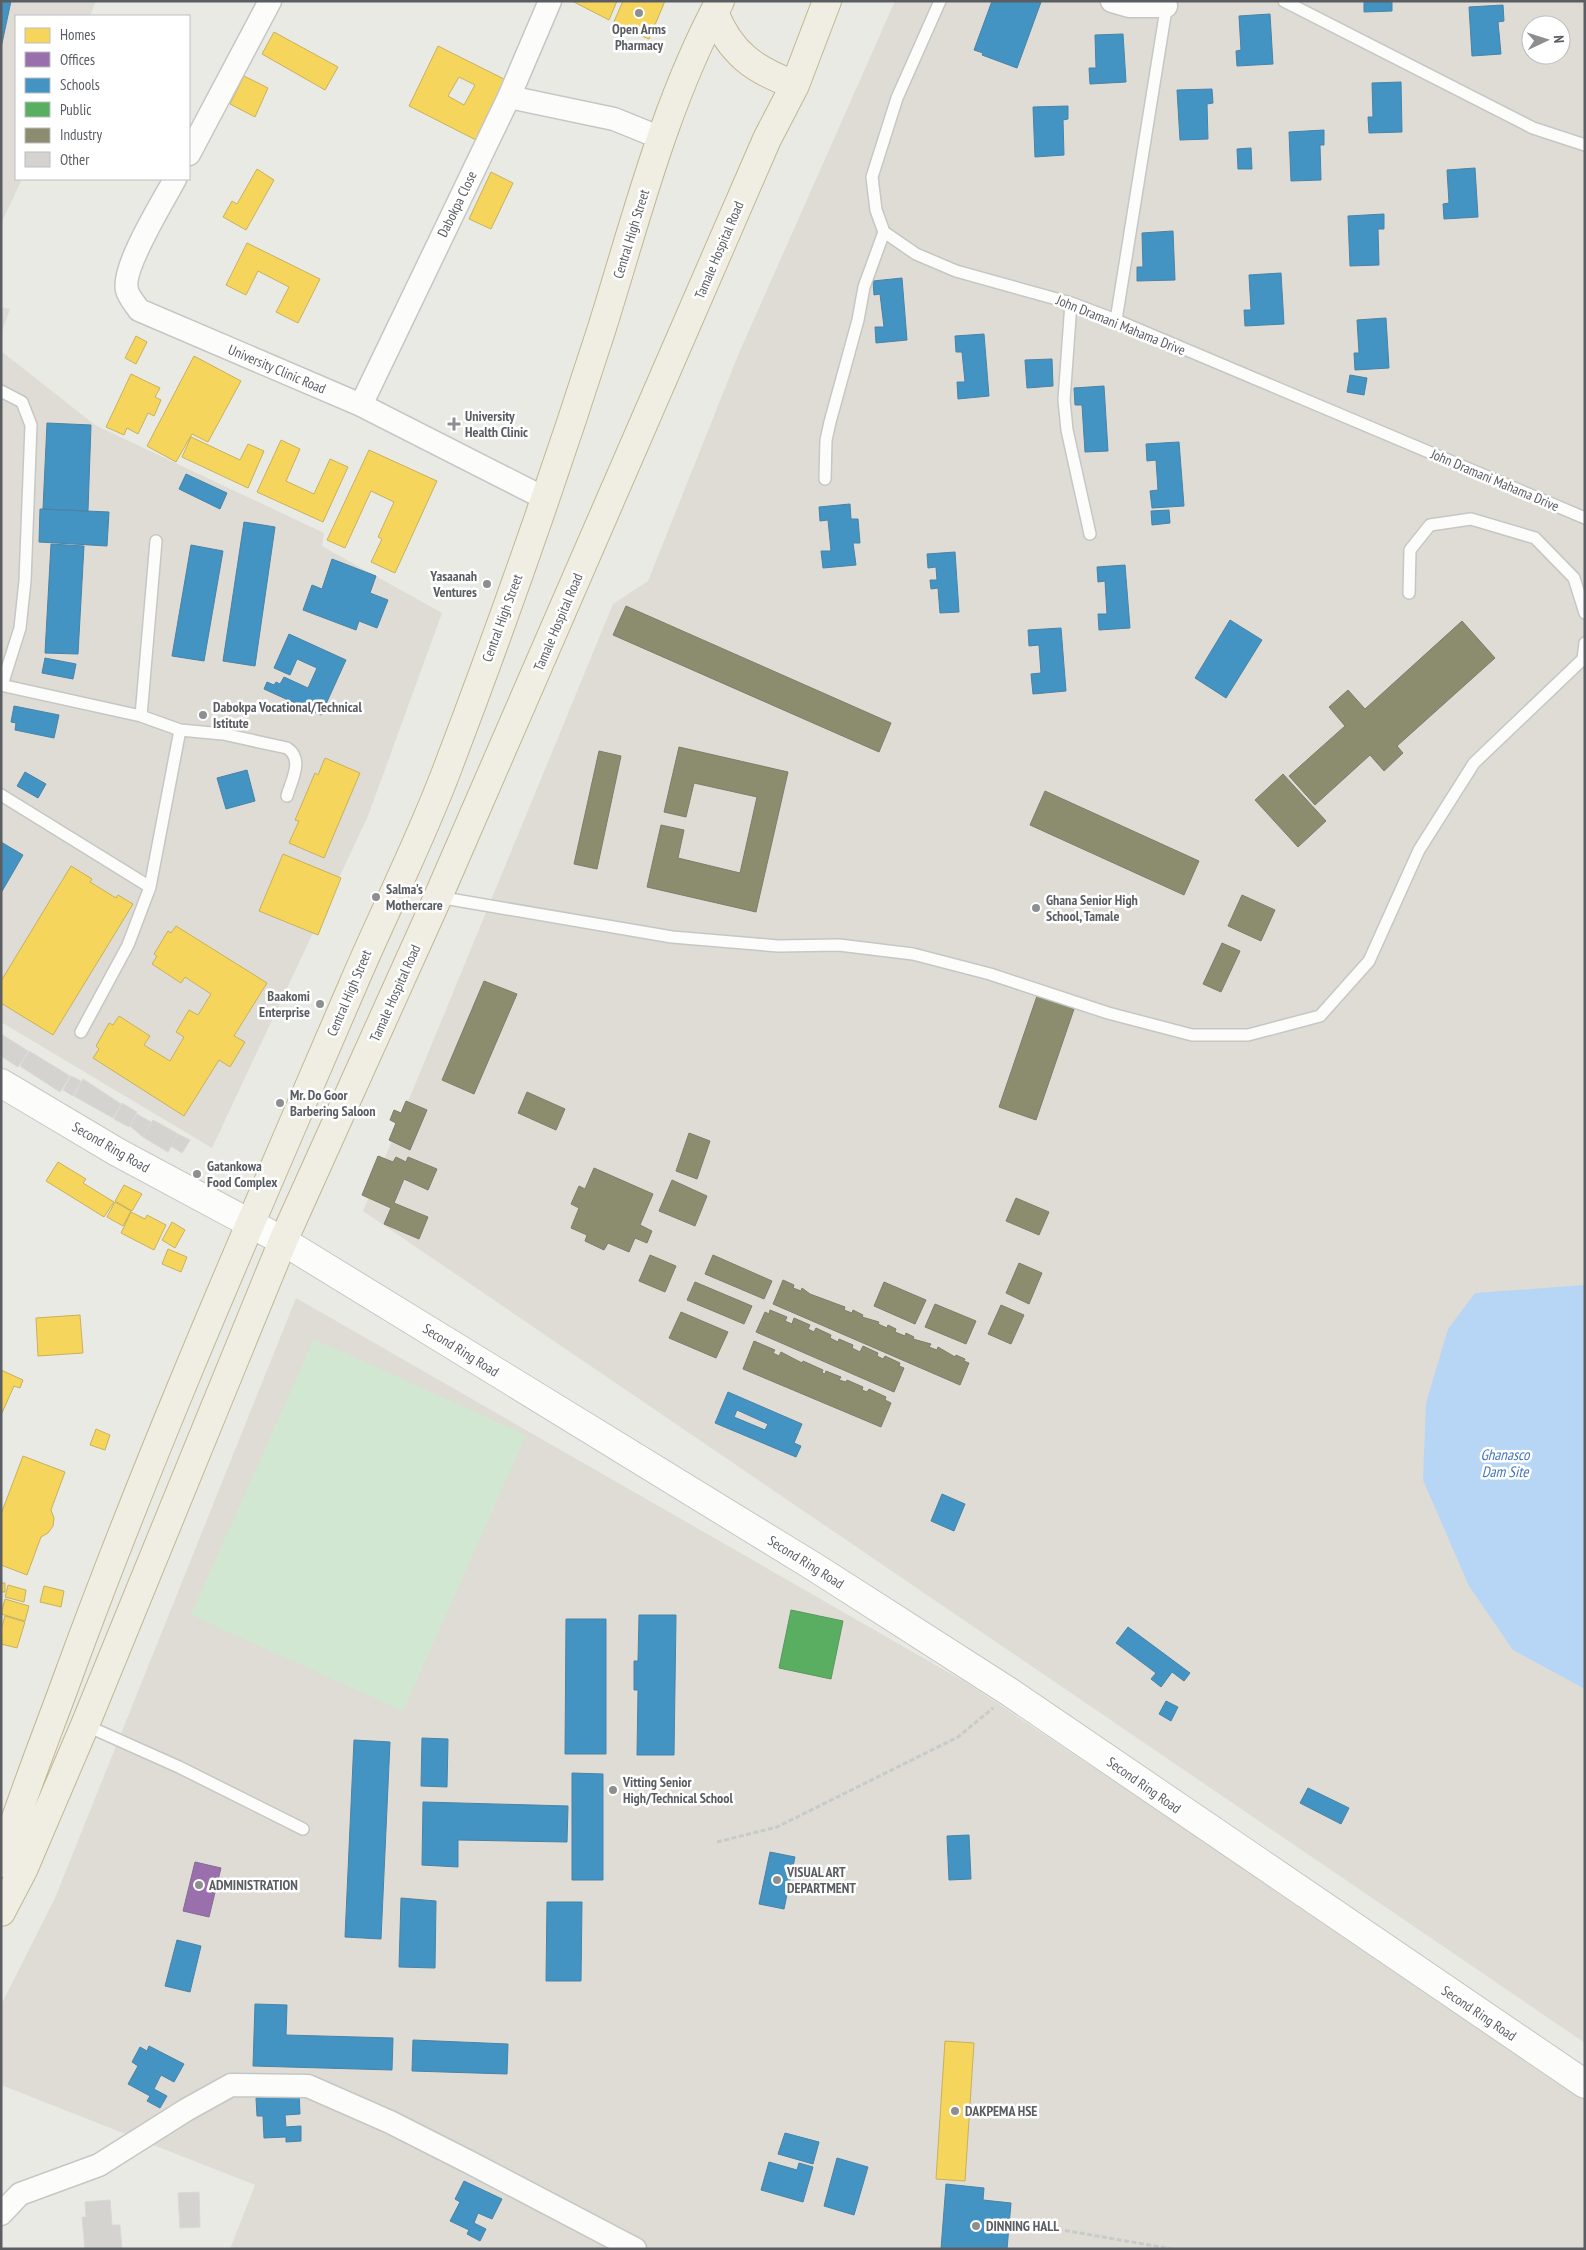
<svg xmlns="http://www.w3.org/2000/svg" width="1586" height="2250" viewBox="0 0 1586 2250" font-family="'PT Sans Narrow',sans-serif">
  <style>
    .education { fill: #dedcd4; fill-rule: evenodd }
    .green { fill: #d2e7d1 }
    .water { fill: #b7d6f6 }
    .homes { fill: #f6d55c; stroke: #c7b15e; fill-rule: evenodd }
    .offices { fill: #9970ab; stroke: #866a95 }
    .schools { fill: #4393c3; stroke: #4a83a6; fill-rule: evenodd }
    .public { fill: #5aae61; stroke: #5a9661 }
    .industry { fill: #8c8c6e; stroke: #7d7e6a }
    .building { fill: #d4d3d0; stroke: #d9d8d4 }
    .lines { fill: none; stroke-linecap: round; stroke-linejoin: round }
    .service-casing { stroke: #c6c7c5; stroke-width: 14 }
    .minor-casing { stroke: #c6c7c5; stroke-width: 25 }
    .tertiary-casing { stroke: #c6c7c5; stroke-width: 30 }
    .secondary-casing { stroke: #c7c7c6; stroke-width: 30 }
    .trunk-casing { stroke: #c1b792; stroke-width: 30 }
    .path { stroke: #c7cbc9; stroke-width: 3; stroke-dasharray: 5 2.5; stroke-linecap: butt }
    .service { stroke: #fcfcfb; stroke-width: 11 }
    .minor { stroke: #fcfcfb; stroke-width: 22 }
    .tertiary { stroke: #fcfcfb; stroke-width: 28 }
    .secondary { stroke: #fcfcfb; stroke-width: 28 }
    .trunk { stroke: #f0eee3; stroke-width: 28 }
    .poi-dot { fill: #8c8e90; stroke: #fff; stroke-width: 2 }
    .labels { text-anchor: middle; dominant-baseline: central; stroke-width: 5; stroke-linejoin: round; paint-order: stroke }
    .poi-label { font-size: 14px; font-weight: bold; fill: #5a5d62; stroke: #fff; text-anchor: start }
    .street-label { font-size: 14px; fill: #5a5d62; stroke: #fff }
    .water-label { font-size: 15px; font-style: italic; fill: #4476c0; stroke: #fff }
  </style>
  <rect width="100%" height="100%" fill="#eaeae5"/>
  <path class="education" d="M1 1H96L90 16H16V179H22L1 224Z
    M895 1H1585V2043L363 1211 613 604 648 581 739 353ZM1531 25H1561V55H1531Z
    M1 307 10 309 1 334Z
    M1 351 95 425 324 533 322 546 442 613 368 816 212 1148 1 1022Z
    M296 1298 967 1683 1585 2096V2249H230L255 2185 1 2085V2005L55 1898Z"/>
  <path class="green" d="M314 1339 526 1435 403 1711 191 1615Z"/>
  <path class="water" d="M1585 1285V1689L1513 1650 1469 1586 1423 1480 1426 1403 1448 1329 1475 1293Z"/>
  <path class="homes" d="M572 1H617L609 20Z
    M623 1H665L649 39 613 24Z
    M274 32 338 67 325 90 262 54Z
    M438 46 506 80 476 140 409 106ZM459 77 475 85 464 105 448 96Z
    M244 76 268 88 255 117 230 104Z
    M257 169 274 180 246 230 223 217 232 201 237 204Z
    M491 172 513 183 491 229 469 219Z
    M247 243 320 279 298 323 276 312 289 287 258 271 246 295 226 285Z
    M136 336 147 342 136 364 125 358Z
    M194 356 241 381 208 442 192 434 176 462 147 446Z
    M131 374 160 388 155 397 161 400 154 416 148 413 138 434 127 428 124 435 106 427Z
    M191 437 240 460 248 444 264 451 248 488 182 457Z
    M281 440 300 449 286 481 314 494 330 459 348 467 323 522 257 492Z
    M369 450 437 481 395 573 371 562 382 539 378 537 394 502 371 491 345 548 327 540Z
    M325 758 360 773 324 858 289 843 299 821 295 820 315 773 318 775Z
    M283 854 341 878 318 935 259 911Z
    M71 866 92 879 90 882 116 898 118 895 133 904 53 1035 1 1003V981Z
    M176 926 267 983 234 1036 245 1042 230 1067 219 1060 184 1116 93 1058 99 1049 96 1046 109 1023 113 1025 119 1016 150 1036 144 1045 170 1061 184 1037 176 1032 189 1010 198 1015 211 994 185 977 181 983 152 964 157 956 154 954 168 931 171 933Z
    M58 1162 86 1179 83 1183 114 1202 104 1217 46 1181Z
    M124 1185 142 1194 132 1211 115 1201Z
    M115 1202 131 1211 123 1226 107 1217Z
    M131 1212 145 1219 147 1215 166 1225 154 1250 121 1233Z
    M172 1222 185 1230 175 1248 162 1240Z
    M168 1249 187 1257 181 1272 162 1264Z
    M80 1315 83 1353 38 1356 36 1318Z
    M1 1370 23 1380 20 1388 14 1386 1 1415Z
    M96 1429 110 1435 105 1450 90 1445Z
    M23 1456 65 1472 51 1510 54 1518 53 1526 48 1533 41 1537 27 1575 1 1565V1514Z
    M1 1583H5V1592H1Z
    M8 1585 26 1590 24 1602 5 1597Z
    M44 1586 64 1591 61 1607 40 1602Z
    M5 1599 29 1606 25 1621 1 1614Z
    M5 1616 25 1622 17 1648 1 1644V1630Z
    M945 2041 974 2043 965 2181 936 2179Z"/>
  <path class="offices" d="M195 1862 221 1868 209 1917 183 1911Z"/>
  <path class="schools" d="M1 1H11L1 48Z
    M992 1 1041 2 1017 68 982 55 983 53 974 50Z
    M1364 1H1392V11L1364 12Z
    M1503 5 1504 21 1498 22 1501 54 1472 56 1469 7Z
    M1270 14 1273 64 1237 66 1236 51 1241 50 1239 16Z
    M1123 34 1126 82 1090 84 1089 68H1096L1095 35Z
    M1401 82 1402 132 1369 133 1368 117H1373L1372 83Z
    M1212 89 1213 103 1207 104 1208 139 1180 140 1177 90Z
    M1068 106V119L1063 120 1064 155 1035 157 1033 107Z
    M1324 130V145H1320L1321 180 1291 181 1289 132Z
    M1251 148 1252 169H1238L1237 149Z
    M1475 168 1478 217 1444 219 1443 204 1449 203 1447 170Z
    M1384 214V229H1378L1379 265 1350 266 1348 216Z
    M1173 231 1175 280 1137 281V267H1143L1142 233Z
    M1281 273 1284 324 1245 326 1244 310H1251L1249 275Z
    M902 278 907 340 876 343 875 327H884L880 294 874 295 873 281Z
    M1386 318 1389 368 1355 370 1354 353H1359L1357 320Z
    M984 334 989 396 958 399 957 382H965L962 352H956L955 336Z
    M1052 359 1053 386 1027 388 1025 360Z
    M1350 375 1367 378 1364 395 1347 392Z
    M1104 386 1108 451 1085 452 1082 405H1075L1074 388Z
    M47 423 91 425 88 511 43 509Z
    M1179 442 1184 506 1152 508 1150 491 1158 490 1156 460 1147 461 1146 444Z
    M186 474 227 493 220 509 179 489Z
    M850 504 851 519H858L860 543H853L856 565 823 568 821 551H831L828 520 820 521 819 507Z
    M40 509 109 512 107 546 39 542Z
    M1169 510 1170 523 1152 525 1151 511Z
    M244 522 275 527 255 666 223 661Z
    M51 544 84 546 78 654 45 653Z
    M191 545 223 551 204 661 172 656Z
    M955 552 959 612 940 613 938 588 931 589 930 580H937L936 567 928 568 927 554Z
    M332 559 376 576 370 593 388 600 377 628 359 621 356 630 303 610 312 585 322 589Z
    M1125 565 1130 628 1099 630 1098 614H1107L1105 581 1098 582 1097 567Z
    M1230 620 1262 640 1226 698 1195 678Z
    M1061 628 1066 691 1033 694 1031 674 1041 673 1039 645 1029 646 1028 630Z
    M289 634 346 660 321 715 264 689 267 682 274 685 276 682 280 684 284 677 308 688 317 668 297 659 290 675 274 668Z
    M45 658 76 664 73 679 42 673Z
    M14 706 59 715 54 738 15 730 16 723 11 722Z
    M247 770 255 801 226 809 217 778Z
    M25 772 46 784 38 798 17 786Z
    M1 842 23 855 1 893Z
    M728 1392 802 1424 794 1443 801 1446 796 1457 715 1423ZM737 1410 768 1424 765 1430 734 1417Z
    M942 1494 965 1504 954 1531 931 1521Z
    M639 1615H676L674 1755H637L638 1690H634V1661H638Z
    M566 1619H606V1754H565Z
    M1128 1627 1190 1673 1184 1681 1172 1672 1161 1687 1151 1679 1156 1673 1116 1643Z
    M1166 1701 1178 1707 1171 1721 1159 1714Z
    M422 1738 448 1739 447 1787 421 1786Z
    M354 1740 390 1742 381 1939 345 1937Z
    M572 1773 603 1774V1880H572Z
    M1308 1788 1349 1808 1341 1824 1300 1803Z
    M423 1802 568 1806 567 1842 458 1840V1867L422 1865Z
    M969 1835 971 1879 949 1880 947 1836Z
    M770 1852 795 1857 784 1909 759 1904Z
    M401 1898 436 1901 435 1968 399 1967Z
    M547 1902H582L581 1981H546Z
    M177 1940 201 1946 190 1992 165 1986Z
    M255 2004 287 2005 286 2035 393 2038 392 2070 253 2066Z
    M413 2040 508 2044 507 2074 412 2071Z
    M149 2046 184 2064 174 2082 161 2075 154 2089 167 2096 160 2108 147 2101 150 2096 128 2084 138 2066 132 2062 140 2047 147 2051Z
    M299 2091 300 2114 285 2115 286 2127 301 2126V2141L286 2142V2137L264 2138 263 2116H257L256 2098 262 2097 261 2093Z
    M785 2133 819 2142 813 2164 778 2154Z
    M837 2158 868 2167 854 2215 824 2206Z
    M769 2162 797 2170 799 2163 813 2167 803 2202 761 2190Z
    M464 2181 502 2199 492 2219 478 2213 474 2223 486 2229 480 2241 467 2234 469 2230 450 2221 460 2202 455 2199Z
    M946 2184 984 2188 983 2200 1011 2203 1007 2249H941Z"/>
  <path class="public" d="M791 1610 843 1621 831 1679 779 1668Z"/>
  <path class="industry" d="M626 606 891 723 879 752 613 635Z
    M1462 621 1495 658 1397 746 1403 753 1384 771 1370 755 1315 805 1289 776 1345 726 1329 707 1348 690 1365 709Z
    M679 747 788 772 756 912 647 887 661 825 684 830 678 858 740 873 757 797 694 783 686 817 664 812Z
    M599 751 621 756 597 869 574 864Z
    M1283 774 1326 821 1298 847 1255 800Z
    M1045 791 1199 861 1184 895 1030 825Z
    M1242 895 1275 910 1261 941 1228 926Z
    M1222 943 1240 951 1221 992 1203 984Z
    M484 981 517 994 474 1094 442 1080Z
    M1037 996 1074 1009 1036 1120 999 1107Z
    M527 1092 565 1109 556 1130 518 1113Z
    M406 1101 427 1110 410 1150 389 1140 396 1123 390 1120 394 1110 401 1113Z
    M689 1133 710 1141 697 1179 676 1171Z
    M378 1156 393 1162 396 1157 406 1162 408 1157 437 1169 428 1190 404 1179 394 1203 428 1217 419 1239 384 1224 391 1208 362 1195Z
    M594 1168 653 1194 640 1225 652 1231 647 1243 635 1238 629 1252 608 1243 604 1250 585 1241 587 1235 571 1228 579 1208 571 1204 579 1186 585 1189Z
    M672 1180 707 1196 695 1226 659 1211Z
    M1016 1198 1049 1212 1039 1235 1006 1221Z
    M650 1255 676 1266 665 1292 639 1281Z
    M713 1255 772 1281 764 1299 705 1274Z
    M1019 1263 1042 1273 1029 1304 1006 1293Z
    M783 1280 794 1285 793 1288 801 1291 802 1288 810 1294 845 1307 844 1310 852 1313 853 1310 863 1315 862 1317 879 1322 878 1324 887 1328 888 1325 896 1329 895 1332 905 1336 906 1333 914 1337 913 1339 931 1344 929 1347 937 1350 938 1347 955 1357 956 1355 965 1359 964 1361 969 1363 960 1385 773 1304Z
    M695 1282 752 1306 744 1324 687 1300Z
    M884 1282 926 1300 915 1324 874 1306Z
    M935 1304 976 1321 966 1344 925 1327Z
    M1001 1305 1024 1315 1011 1344 988 1334Z
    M770 1310 787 1317 785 1321 792 1324 794 1318 810 1325 808 1329 814 1332 816 1328 831 1335 830 1338 838 1342 839 1339 853 1345 852 1348 860 1352 863 1346 878 1353 877 1356 883 1359 885 1356 900 1363 899 1366 904 1368 894 1392 756 1332 765 1312 769 1314Z
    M681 1312 728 1332 716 1358 669 1338Z
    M754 1341 775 1350 773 1353 779 1356 781 1352 802 1363 803 1361 823 1370 822 1373 825 1374 826 1371 841 1377 839 1380 846 1382 847 1380 863 1387 862 1390 867 1392 869 1389 886 1397 885 1400 891 1403 881 1427 743 1369Z"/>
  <path class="building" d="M1 1034 28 1051 18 1067 1 1056Z
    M29 1051 70 1076 60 1092 20 1066Z
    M71 1076 81 1081 73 1096 63 1090Z
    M83 1079 121 1104 113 1118 74 1096Z
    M122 1103 137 1112 129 1127 114 1119Z
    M137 1114 151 1122 143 1137 130 1126Z
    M153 1120 178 1134 168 1152 143 1137Z
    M178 1134 190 1140 182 1153 171 1146Z
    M199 2192 200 2227 180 2228 178 2193Z
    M110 2200 112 2225H120L122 2249H85L82 2217H86L85 2202Z"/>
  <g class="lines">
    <g class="service-casing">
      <path id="service" d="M940 1 897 98 872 177 876 210 884 232 916 254 956 271 1071 303 1116 320 1585 518
        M1284 1 1533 128 1585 145
        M1071 303 1064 400 1067 430 1090 534
        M1116 320 1167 3
        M1 391 22 402 31 425 25 581 20 628 2 685
        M825 479 826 440 830 422 858 320 864 287 884 232
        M1409 593 1410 550 1430 525 1471 519 1535 538 1574 578 1585 613
        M1 685 141 716 180 730 223 734 287 748C304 759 292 779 287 796
        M141 716 156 541
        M1 795 150 887
        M438 897 672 937 778 946 839 945 913 954 990 974 1108 1013 1192 1035H1248L1320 1016 1369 961 1419 850 1474 763 1583 659 1585 643
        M81 1032 128 945 150 887 180 730
        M85 1725 179 1767 303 1829"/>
    </g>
    <g class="minor-casing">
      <path id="minor" d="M1112 1 1129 6H1166
        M509 97 614 119 661 138
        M189 154 270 1
        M175 179C164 200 121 268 127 290 128 296 135 304 139 310L361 405 544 498
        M361 405 509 97 550 1
        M1 2214 20 2194 99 2165 186 2110 231 2085 308 2086 390 2122 469 2162 635 2249"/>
    </g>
    <g class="tertiary-casing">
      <path id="tertiary" d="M283 1241 816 1568 1008 1691 1585 2084"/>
    </g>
    <g class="secondary-casing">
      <path id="secondary" d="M1 1083 117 1152 283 1241"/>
    </g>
    <g class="trunk-casing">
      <path id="trunk" d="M714 12C730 53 754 70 795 85
        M1 1863C21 1799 46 1737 69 1674 154 1442 254 1215 352 987 383 914 420 842 448 767 503 623 554 477 601 331 636 220 664 105 720 1
        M1 1912 23 1870 85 1725 283 1241 438 897 767 139 795 85 827 1"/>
    </g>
    <path class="path" d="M717 1842 777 1827 958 1737 993 1708
      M1028 2224 1172 2249"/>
    <use href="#service" class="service"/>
    <use href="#minor" class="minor"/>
    <use href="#tertiary" class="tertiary"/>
    <use href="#secondary" class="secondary"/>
    <use href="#trunk" class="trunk"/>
  </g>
  <g class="poi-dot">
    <circle cx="639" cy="13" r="5"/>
    <path d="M451.5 416.5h5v5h5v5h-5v5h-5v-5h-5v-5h5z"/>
    <circle cx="487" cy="584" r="5"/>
    <circle cx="203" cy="715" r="5"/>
    <circle cx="376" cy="897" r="5"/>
    <circle cx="1036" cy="908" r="5"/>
    <circle cx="320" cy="1004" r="5"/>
    <circle cx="280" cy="1103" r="5"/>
    <circle cx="197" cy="1174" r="5"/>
    <circle cx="613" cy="1790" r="5"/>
    <circle cx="777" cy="1880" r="5"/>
    <circle cx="199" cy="1885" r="5"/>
    <circle cx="955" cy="2111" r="5"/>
    <circle cx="976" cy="2226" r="5"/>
  </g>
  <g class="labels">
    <g class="poi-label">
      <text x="639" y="29" text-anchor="middle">Open Arms<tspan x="639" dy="16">Pharmacy</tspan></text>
      <text x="465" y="416">University<tspan x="465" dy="16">Health Clinic</tspan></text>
      <text x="477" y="576" text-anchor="end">Yasaanah<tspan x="477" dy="16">Ventures</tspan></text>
      <text x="213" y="707">Dabokpa Vocational/Technical<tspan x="213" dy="16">Istitute</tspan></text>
      <text x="386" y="889">Salma's<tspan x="386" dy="16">Mothercare</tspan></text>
      <text x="1046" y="900">Ghana Senior High<tspan x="1046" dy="16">School, Tamale</tspan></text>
      <text x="310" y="996" text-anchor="end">Baakomi<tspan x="310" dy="16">Enterprise</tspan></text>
      <text x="290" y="1095">Mr. Do Goor<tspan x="290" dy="16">Barbering Saloon</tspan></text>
      <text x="207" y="1166">Gatankowa<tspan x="207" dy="16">Food Complex</tspan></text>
      <text x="623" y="1782">Vitting Senior<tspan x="623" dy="16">High/Technical School</tspan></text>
      <text x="787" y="1872">VISUAL ART<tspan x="787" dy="16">DEPARTMENT</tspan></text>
      <text x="209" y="1885">ADMINISTRATION</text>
      <text x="965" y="2111">DAKPEMA HSE</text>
      <text x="986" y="2226">DINNING HALL</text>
    </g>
    <g class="street-label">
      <text transform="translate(457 204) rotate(-64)">Dabokpa Close</text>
      <text transform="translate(631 234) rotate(-73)">Central High Street</text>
      <text transform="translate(719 250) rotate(-67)">Tamale Hospital Road</text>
      <text transform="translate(1121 325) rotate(22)">John Dramani Mahama Drive</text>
      <text transform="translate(277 369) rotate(23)">University Clinic Road</text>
      <text transform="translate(1495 480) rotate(23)">John Dramani Mahama Drive</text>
      <text transform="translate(502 618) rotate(-70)">Central High Street</text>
      <text transform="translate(558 622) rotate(-67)">Tamale Hospital Road</text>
      <text transform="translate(349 993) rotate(-67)">Central High Street</text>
      <text transform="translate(395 993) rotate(-66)">Tamale Hospital Road</text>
      <text transform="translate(111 1147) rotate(30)">Second Ring Road</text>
      <text transform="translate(461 1350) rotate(32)">Second Ring Road</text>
      <text transform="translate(806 1562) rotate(32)">Second Ring Road</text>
      <text transform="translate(1144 1785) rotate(35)">Second Ring Road</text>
      <text transform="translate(1479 2013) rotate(34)">Second Ring Road</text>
    </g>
    <g class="water-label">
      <text x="1505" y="1454">Ghanasco<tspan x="1505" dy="17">Dam Site</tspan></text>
    </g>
  </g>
  <rect width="1586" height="2250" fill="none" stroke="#5a5d62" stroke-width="5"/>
  <rect x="15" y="15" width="175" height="165" fill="#ffffff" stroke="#bdbec0"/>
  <rect x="25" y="28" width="25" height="15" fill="#f6d55c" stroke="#bdbec0"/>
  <text x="60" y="40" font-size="15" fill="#5a5d62">Homes</text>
  <rect x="25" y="52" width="25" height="15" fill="#9970ab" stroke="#bdbec0"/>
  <text x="60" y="65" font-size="15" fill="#5a5d62">Offices</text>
  <rect x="25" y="78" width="25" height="15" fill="#4393c3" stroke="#bdbec0"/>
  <text x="60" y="90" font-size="15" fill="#5a5d62">Schools</text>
  <rect x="25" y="102" width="25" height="15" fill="#5aae61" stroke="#bdbec0"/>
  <text x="60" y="115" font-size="15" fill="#5a5d62">Public</text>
  <rect x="25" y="128" width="25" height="15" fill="#8c8c6e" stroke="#bdbec0"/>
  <text x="60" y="140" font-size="15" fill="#5a5d62">Industry</text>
  <rect x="25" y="152" width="25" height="15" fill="#d4d3d0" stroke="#bdbec0"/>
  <text x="60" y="165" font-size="15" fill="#5a5d62">Other</text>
  <g transform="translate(1546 40) rotate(86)"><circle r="24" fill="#ffffff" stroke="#bdbec0"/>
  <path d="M0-4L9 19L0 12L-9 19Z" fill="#8c8e90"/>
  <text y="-8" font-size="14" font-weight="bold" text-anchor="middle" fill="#5a5d62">N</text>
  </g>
</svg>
